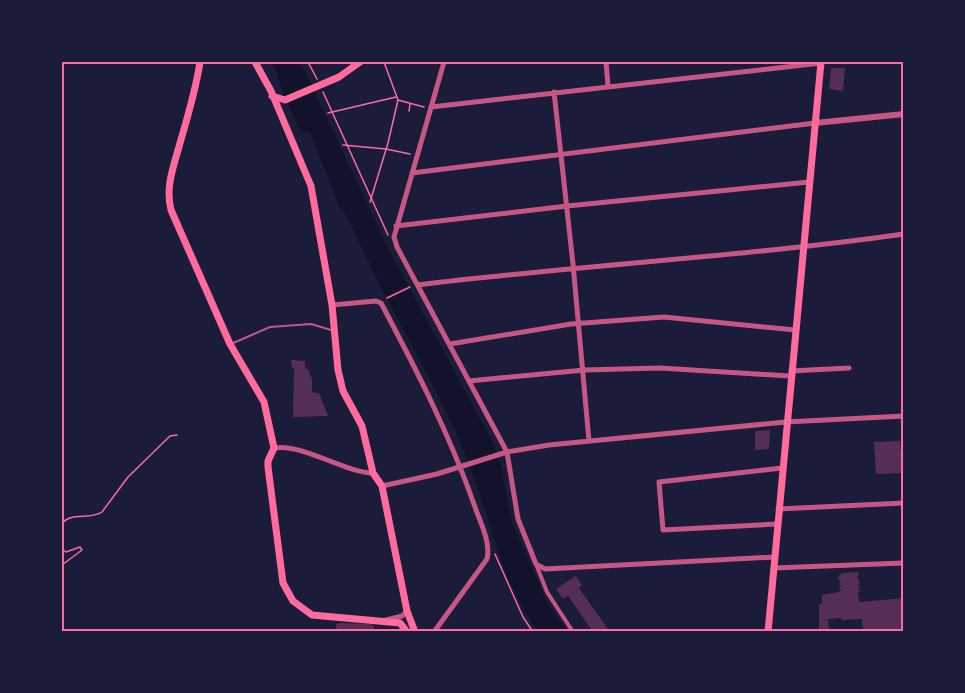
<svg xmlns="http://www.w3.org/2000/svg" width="965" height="693" viewBox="0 0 965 693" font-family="Montserrat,sans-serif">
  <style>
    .water { fill: #12122b }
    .building { fill: #542f53 }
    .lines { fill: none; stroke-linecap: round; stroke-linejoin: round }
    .path { stroke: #ff6b9d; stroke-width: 1.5 }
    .service { stroke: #c65784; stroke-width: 2 }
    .pedestrian { stroke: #c65784; stroke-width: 4 }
    .minor { stroke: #c65784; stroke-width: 5 }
    .tertiary { stroke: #c65784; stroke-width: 6 }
    .secondary { stroke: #ff6b9d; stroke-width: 7 }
    .neatline { fill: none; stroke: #ff6b9d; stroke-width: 2 }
  </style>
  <rect width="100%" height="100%" fill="#1b1b3a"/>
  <path class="water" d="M273 62H299L306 74 387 246 493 443 501 466 512 523 547 602 567 631H538C498 578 489 511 464 451 432 375 387 306 354 231 350 222 345 215 342 208H340L310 132H302L299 129 281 87Z"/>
  <path class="building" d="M831 68H845L843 91 829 89Z
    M291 360 305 361V369H308L312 379V392L319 393 328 416 293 417 294 368H292Z
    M770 430 769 449 755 450V431Z
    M900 441 903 473 876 474 874 442Z
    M857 572 859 574 857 577 860 583 858 585 860 587 858 589 860 591 858 593 859 602 904 598V632H863L862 619 842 620 841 618 828 619 829 632H819V604H822V595L839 592 841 590 839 588 841 586 839 584 841 582 838 579 839 576 842 573Z
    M576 576 582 585 579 588 610 632H593L568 596 563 599 556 589Z
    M339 623 371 624 374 626V632H336V625Z"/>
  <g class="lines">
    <path class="path" d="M308 62 317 79
      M384 62 398 100 424 107
      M323 92 388 235
      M409 111 410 104
      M328 113 396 97
      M343 145 386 149 410 154
      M370 202 388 143 398 100
      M387 298 410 287
      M62 523C72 512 90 520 102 512L128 477 170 436 177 435
      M62 549 66 552 80 547 82 550 62 565
      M495 554 523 617 533 632"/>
    <path class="service" d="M231 344 270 327 311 324 331 330"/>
    <path class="pedestrian" d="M536 564 547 592 573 632"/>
    <path class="minor" d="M444 62 394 237 397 247 507 452 518 519 536 564 545 569 775 557
      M606 62 608 86
      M554 92 573 264 589 441
      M431 107 821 63
      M412 173 815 123
      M396 226 567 206 809 182
      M418 285C579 265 742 257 904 234
      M332 305 376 301 381 303C416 369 450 435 475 507 480 522 491 542 487 559L434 632
      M450 344 571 324 664 317 795 330
      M791 371 849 368
      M469 381 584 370 660 368 790 376
      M274 448C302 443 343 472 373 473
      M382 486 437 474 507 452 549 445 786 422 904 416
      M778 509 904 503
      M777 524 663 530 659 482 782 468
      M773 568 904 563
      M386 620 402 616 407 611"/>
    <path class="tertiary" d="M815 123 904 114"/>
    <path class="secondary" d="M200 62C196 89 188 116 180 143 174 166 165 186 171 210L230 344 264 402 274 448 268 461V467L283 583 293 601 312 615 400 623 407 632
      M255 62 271 91 311 186 332 305 338 370 343 391 362 426 373 473 382 486 407 611 415 632
      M272 96 285 100 339 77 360 62
      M768 632C785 441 802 251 821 62"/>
  </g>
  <rect width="965" height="693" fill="none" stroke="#1b1b3a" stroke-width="126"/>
  <rect x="63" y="63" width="839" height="567" class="neatline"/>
</svg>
